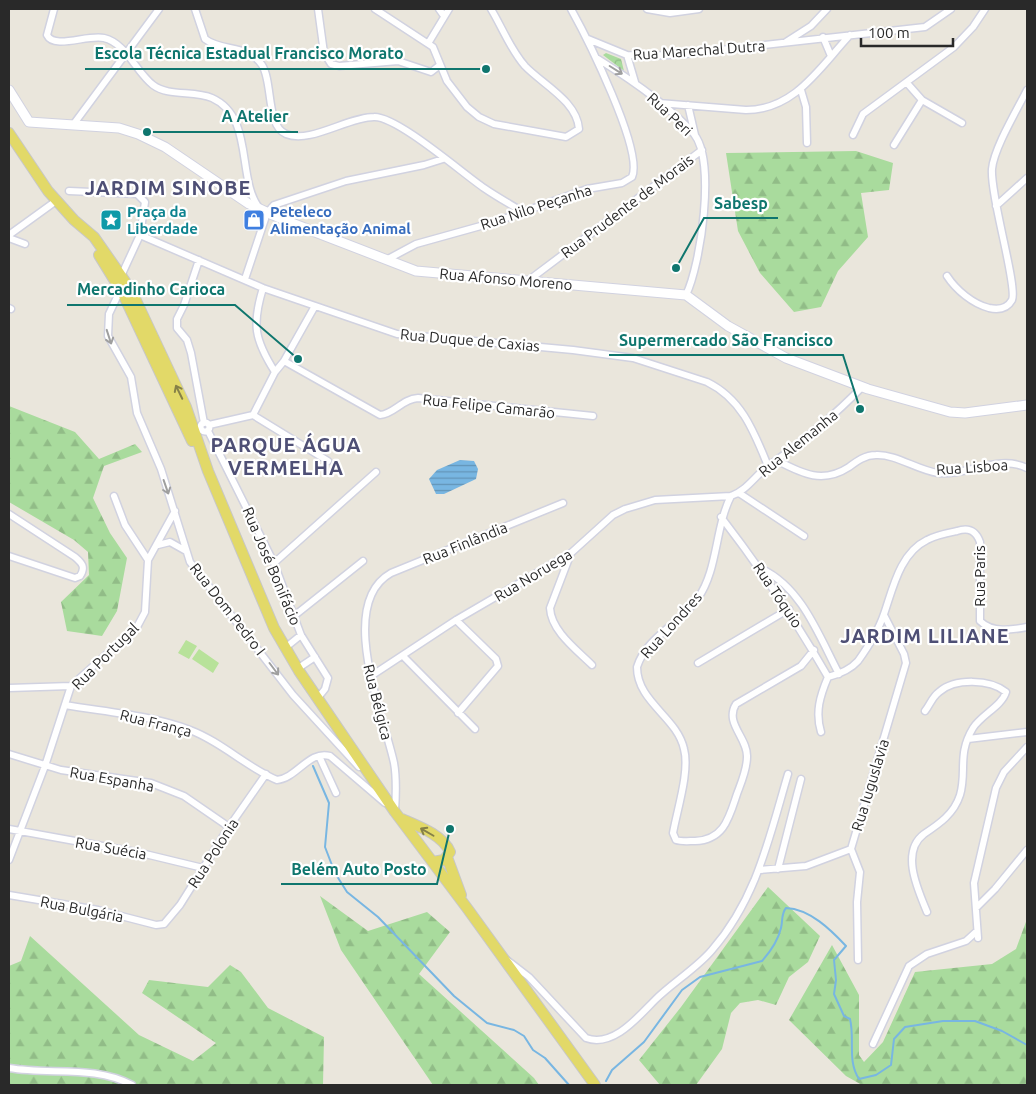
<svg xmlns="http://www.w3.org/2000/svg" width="1036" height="1094" viewBox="0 0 1036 1094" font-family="Ubuntu,sans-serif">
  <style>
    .forest { fill: url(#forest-firs) }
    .park { fill: url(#park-crowns) }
    .pitch { fill: #b8e29a }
    .water { fill: url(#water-rules) }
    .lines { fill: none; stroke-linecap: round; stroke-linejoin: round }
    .stream { stroke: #78b6e2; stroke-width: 2 }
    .street-casing { stroke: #d1d2e0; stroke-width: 9 }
    .secondary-casing { stroke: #d1d2e0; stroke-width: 11 }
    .primary-casing { stroke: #c7c7c7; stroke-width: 12 }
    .street { stroke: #fff; stroke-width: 6 }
    .secondary { stroke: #fff; stroke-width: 9 }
    .primary { stroke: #e2d968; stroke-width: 10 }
    .oneway { stroke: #9f9f9f }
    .oneway2 { stroke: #868148 }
    .labels { text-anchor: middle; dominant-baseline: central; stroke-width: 4.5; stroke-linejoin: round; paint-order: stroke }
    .street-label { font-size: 15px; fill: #292929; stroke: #fff }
    .culture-label { font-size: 15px; font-weight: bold; fill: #0d838f; stroke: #fff; text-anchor: start }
    .shop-label { font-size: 15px; font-weight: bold; fill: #366cbe; stroke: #fff; text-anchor: start }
    .district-label { font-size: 20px; font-weight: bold; letter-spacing: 1px; fill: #4e4f75; stroke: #fff }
    .leader { fill: none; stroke: #0f766e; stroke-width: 2 }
    .callout-dot { fill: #0f766e; stroke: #fff; stroke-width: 2 }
    .callout-label { font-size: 16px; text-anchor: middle; font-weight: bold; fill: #0f766e; stroke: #fff; stroke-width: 4.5; stroke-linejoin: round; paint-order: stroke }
  </style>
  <defs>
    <pattern id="forest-firs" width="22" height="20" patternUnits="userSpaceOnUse" patternTransform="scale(1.25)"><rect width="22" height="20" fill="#a9db9d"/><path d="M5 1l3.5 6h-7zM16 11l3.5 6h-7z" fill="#91bc87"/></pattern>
    <pattern id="park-crowns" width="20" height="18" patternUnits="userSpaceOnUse" patternTransform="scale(1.25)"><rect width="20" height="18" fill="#a9db9d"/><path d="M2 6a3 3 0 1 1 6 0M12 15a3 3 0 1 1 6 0" fill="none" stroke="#91bc87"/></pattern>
    <pattern id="water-rules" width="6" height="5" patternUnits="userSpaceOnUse" patternTransform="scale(1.25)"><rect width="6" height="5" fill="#78b6e2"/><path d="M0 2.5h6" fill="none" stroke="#6294b7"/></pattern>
  </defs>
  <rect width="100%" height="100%" fill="#eae6dc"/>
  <path class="forest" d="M856 151 893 163 889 190 861 193 868 237 838 271 821 307 794 312 760 273 738 231 726 153Z
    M9 406 75 432 99 459 135 444 142 452 104 466 93 498 110 533 127 558 117 611 102 636 67 631 61 602 89 575 88 552 74 540 9 502Z
    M768 887 820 936 808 962 789 977 776 1005 758 1000 740 1003 731 1013 722 1049 696 1085H660L639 1060 681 1007Z
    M320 896 368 931 427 912 450 932 419 974 534 1078 539 1085H433L341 950Z
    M1027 919V1085H862L846 1076 789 1020 832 945 859 995V1055L864 1062 883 1042 915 972 992 964 1016 949Z
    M30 936 139 1035 193 1061 216 1043 142 993 149 980 208 987 230 965 241 972 268 1008 324 1037 323 1085H9V966L21 961Z"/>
  <path class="park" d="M606 53 621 59 624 71 603 55Z"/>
  <path class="pitch" d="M186 640 197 646 189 659 178 653Z
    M199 649 219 663 213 673 192 659Z"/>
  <path class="water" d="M460 460 474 461 478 469 476 479 444 494H436L429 479 437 470Z"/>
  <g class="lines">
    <path class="stream" d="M313 766 329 803 325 847 335 873 347 892 378 917 454 996 487 1023 514 1030 524 1036 533 1050 545 1058 569 1085
      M606 1081 612 1070 644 1042 682 990 700 977 762 961C770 952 778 941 781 928 783 920 781 914 786 908 810 909 831 930 846 946L834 960 836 980 834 994 844 1016 850 1019C855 1039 847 1061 859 1079L876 1075 891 1065 894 1039 905 1027 943 1021H975L1002 1031 1027 1045"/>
    <g class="street-casing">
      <path id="street" d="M54 9 47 35C54 50 88 34 104 38 126 43 136 72 153 85 169 97 194 90 212 98 255 117 236 180 260 209
        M195 9 205 39C222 52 248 44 262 65 273 82 266 126 286 134 310 144 348 117 374 117 397 116 462 173 484 188 497 197 510 204 523 212
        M318 9 324 53 331 64 339 66 398 61 431 72 440 65
        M375 9 433 47 447 81 467 107 479 117 494 124 566 137 579 129C577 101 542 84 525 66 510 49 502 27 491 9
        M439 9 444 16
        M647 9 670 13 699 9
        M823 37 831 56
        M588 39 627 55 648 56 685 54 925 27 951 9
        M429 42 449 9
        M786 42 811 26 827 9
        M627 55 635 82
        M598 59C630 79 669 105 694 134 716 161 701 264 686 295
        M907 83 922 100 962 123
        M801 90 806 107 807 143
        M659 103 746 110C795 110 820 67 850 35
        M688 105 695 135
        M73 125 159 9
        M853 135 863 114 954 47 973 27 985 9
        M894 145 922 100
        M69 191 137 194 145 202 140 235 122 274
        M996 206 1027 178
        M9 235 56 201
        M140 235 263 288 397 334 573 350 633 358 707 382C742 399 754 432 768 466
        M9 238 25 244
        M388 259 416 244 495 222 587 189 622 183 632 177C644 151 586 36 571 9
        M199 260 184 305 177 319V328L187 340 191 353 204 423
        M947 276C956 290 973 304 989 308 998 310 1007 309 1012 300 1018 287 990 196 992 169 994 148 1017 110 1027 90
        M245 279 267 213 274 205 346 181 424 165 443 159
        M529 280 702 150
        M263 288C252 324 254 339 275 372
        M123 294 117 297 109 314 108 336 131 377 137 413 161 469 190 562 293 695 359 767
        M9 308 11 309
        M284 361 380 415C394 414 402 399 418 398L593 416
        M253 415 328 461
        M200.5 427a4.5 4.5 0 1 1 9 0a4.5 4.5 0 1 1-9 0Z
        M209 425 253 415 275 372 284 361 315 306
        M208 431 274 563 301 635 328 678 325 689 317 699
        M778 461C803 474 823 484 849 467 857 461 865 455 876 455 896 454 917 470 938 473 967 476 999 454 1027 468
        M739 493 804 536
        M114 496 125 525 148 560
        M731 496C715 527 718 570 698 598 681 623 646 637 637 667 637 702 677 717 684 749 690 771 677 810 673 833L676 840C682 842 689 841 695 841 724 840 729 818 737 794 741 783 747 770 747 757 748 738 724 723 736 704L801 666 814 650
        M9 514 75 557C82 563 86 567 80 576L75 578 9 556
        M721 517C761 569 796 621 828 677 820 696 815 712 821 732
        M158 545 170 542 186 551
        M571 553 550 608C551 631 577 650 592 665
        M274 563 376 472
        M762 569C802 588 819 636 839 674
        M294 616 363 561
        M456 620 496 659 498 666 458 713
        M285 648 301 635
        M403 656 475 729
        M698 663 789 609
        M297 669 315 657
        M371 676 456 620 571 553 613 515 625 509 655 500 731 496C746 491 755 476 767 467 801 443 833 417 862 387
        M828 677C840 674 850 670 858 661 868 647 879 629 884 614 893 588 900 553 927 540 936 535 947 533 957 531 969 527 976 531 980 542V621C992 633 1012 630 1027 627
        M9 688 71 686
        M65 705C106 712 151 715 190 730 222 742 246 767 277 780 297 778 309 750 330 756L385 803
        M925 711C930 705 932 697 939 692 955 678 990 679 1006 692 1002 706 981 715 973 728 957 754 967 772 960 795 954 814 939 824 924 834 900 852 918 890 927 912
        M968 739 1027 732
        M9 754 61 770 151 783 184 796 229 827
        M319 756 336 793
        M395 812C396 796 397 779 394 763 384 716 336 604 391 573L563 503
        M9 829 141 853 203 868
        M9 860 45 766 71 686 137 627 145 612 148 560 175 511
        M778 869 801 779
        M760 870 806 866 851 849
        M9 895 98 910 156 925 164 924 180 905 229 827 266 774
        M976 908 995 889 1027 850
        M978 938 974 883 996 788 1004 772 1027 747
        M507 960 529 977 586 1038C613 1048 638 1017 655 1000 672 983 697 968 712 950 757 898 769 838 788 774
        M858 960 857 902 860 872 851 849 906 663 904 654 884 615
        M873 1044 909 966 927 954 966 941 977 931
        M9 1068C50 1075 95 1065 132 1085"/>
    </g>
    <g class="secondary-casing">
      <path id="secondary" d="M9 90 29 122 119 128 138 134 165 147 249 204 284 220 416 271 686 295 728 326 786 358 868 389 950 412 965 413 1027 405"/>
    </g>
    <g class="primary-casing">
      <path id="primary" d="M9 133 48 191 74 220 94 237 131 290 186 407 208 471 274 628 299 671 395 812 467 908 595 1085
        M99 255 123 294 192 441
        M402 819C418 826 443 835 450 852L444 860 433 862
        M447 857 461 895"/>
    </g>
    <use href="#street" class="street"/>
    <use href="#secondary" class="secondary"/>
    <use href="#primary" class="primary"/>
  </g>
  <defs><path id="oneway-shaft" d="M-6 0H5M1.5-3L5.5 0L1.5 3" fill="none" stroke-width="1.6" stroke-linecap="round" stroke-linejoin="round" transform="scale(1.25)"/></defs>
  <g class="oneway">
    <use href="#oneway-shaft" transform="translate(616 70) rotate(32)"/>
    <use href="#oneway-shaft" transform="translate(109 337) rotate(72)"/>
    <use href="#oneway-shaft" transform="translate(166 487) rotate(71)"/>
    <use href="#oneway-shaft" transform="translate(274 669) rotate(53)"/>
  </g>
  <g class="oneway2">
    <use href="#oneway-shaft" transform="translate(179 392) rotate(-116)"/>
    <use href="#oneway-shaft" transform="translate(427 832) rotate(-150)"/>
  </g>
  <defs>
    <g id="sight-square" transform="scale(1.125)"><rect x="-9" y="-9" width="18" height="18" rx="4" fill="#0f9aa8" stroke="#fff"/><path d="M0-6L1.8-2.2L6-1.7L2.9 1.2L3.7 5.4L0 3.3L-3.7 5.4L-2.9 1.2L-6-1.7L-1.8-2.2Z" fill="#fff"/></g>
    <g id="shop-square" transform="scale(1.125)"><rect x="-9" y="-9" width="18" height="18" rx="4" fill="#3f7fe0" stroke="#fff"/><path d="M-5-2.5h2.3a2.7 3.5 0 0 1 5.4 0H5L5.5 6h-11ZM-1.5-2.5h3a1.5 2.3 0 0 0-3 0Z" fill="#fff"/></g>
  </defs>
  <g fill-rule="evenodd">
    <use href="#sight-square" x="111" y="220"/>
    <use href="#shop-square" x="254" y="220"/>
  </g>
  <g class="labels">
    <g class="street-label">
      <text transform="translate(699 50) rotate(-4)">Rua Marechal Dutra</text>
      <text transform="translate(670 114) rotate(43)">Rua Peri</text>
      <text transform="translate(627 206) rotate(-37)">Rua Prudente de Morais</text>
      <text transform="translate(536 207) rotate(-18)">Rua Nilo Peçanha</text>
      <text transform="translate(506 279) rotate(5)">Rua Afonso Moreno</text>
      <text transform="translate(470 340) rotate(5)">Rua Duque de Caxias</text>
      <text transform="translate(489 406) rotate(6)">Rua Felipe Camarão</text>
      <text transform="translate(798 443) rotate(-39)">Rua Alemanha</text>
      <text transform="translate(972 467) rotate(-4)">Rua Lisboa</text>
      <text transform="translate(465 543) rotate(-22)">Rua Finlândia</text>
      <text transform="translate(272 566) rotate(67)">Rua José Bonifácio</text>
      <text transform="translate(533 575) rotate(-31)">Rua Noruega</text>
      <text transform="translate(979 576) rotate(-90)">Rua Paris</text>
      <text transform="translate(778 595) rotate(56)">Rua Tóquio</text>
      <text transform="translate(228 609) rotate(52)">Rua Dom Pedro I</text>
      <text transform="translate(671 625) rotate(-48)">Rua Londres</text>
      <text transform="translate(105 656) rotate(-45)">Rua Portugal</text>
      <text transform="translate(378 702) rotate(76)">Rua Bélgica</text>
      <text transform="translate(156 723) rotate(14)">Rua França</text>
      <text transform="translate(112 779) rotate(10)">Rua Espanha</text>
      <text transform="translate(870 785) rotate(-73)">Rua Iuguslavia</text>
      <text transform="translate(111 848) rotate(10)">Rua Suécia</text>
      <text transform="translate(213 853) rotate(-57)">Rua Polonia</text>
      <text transform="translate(82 909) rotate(11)">Rua Bulgária</text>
    </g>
    <g class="culture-label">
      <text x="127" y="211">Praça da<tspan x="127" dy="17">Liberdade</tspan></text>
    </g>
    <g class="shop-label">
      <text x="270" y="211">Peteleco<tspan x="270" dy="17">Alimentação Animal</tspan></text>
    </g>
    <g class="district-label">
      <text x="168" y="187">JARDIM SINOBE</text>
      <text x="286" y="444">PARQUE ÁGUA<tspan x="286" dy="23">VERMELHA</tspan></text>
      <text x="925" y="635">JARDIM LILIANE</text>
    </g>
  </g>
  <path class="leader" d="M486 69L414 69H85M147 132L211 132H298M676 268L704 218H778M298 359L235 305H67M860 409L843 355H609M450 829L437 884H281"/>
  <g class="callout-dot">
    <circle cx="486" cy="69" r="5"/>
    <circle cx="147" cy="132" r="5"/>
    <circle cx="676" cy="268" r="5"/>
    <circle cx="298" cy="359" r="5"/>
    <circle cx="860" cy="409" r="5"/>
    <circle cx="450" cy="829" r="5"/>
  </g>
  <g class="callout-label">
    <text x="249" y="59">Escola Técnica Estadual Francisco Morato</text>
    <text x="255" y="122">A Atelier</text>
    <text x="741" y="209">Sabesp</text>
    <text x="151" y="295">Mercadinho Carioca</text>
    <text x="726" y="346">Supermercado São Francisco</text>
    <text x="359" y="875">Belém Auto Posto</text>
  </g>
  <rect width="1036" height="1094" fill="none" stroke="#292929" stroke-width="20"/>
  <path d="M861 38v8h92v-8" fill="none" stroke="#292929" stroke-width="2.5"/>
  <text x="868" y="38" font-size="15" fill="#292929" stroke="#ffffff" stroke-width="4" paint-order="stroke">100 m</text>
</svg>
